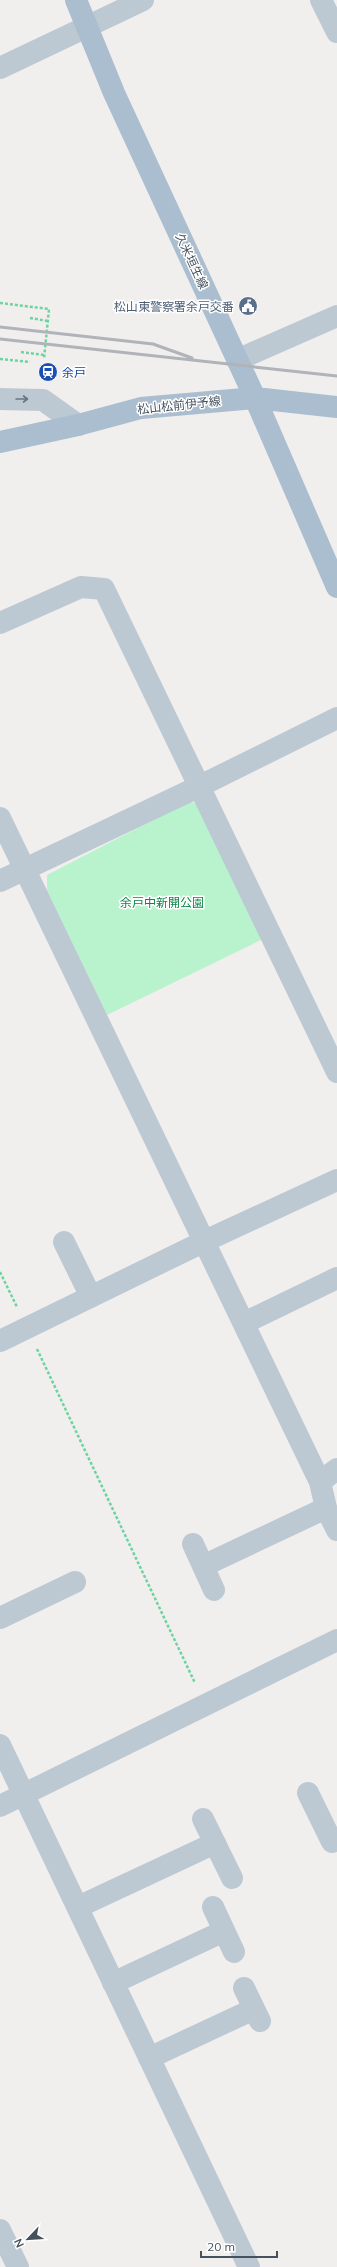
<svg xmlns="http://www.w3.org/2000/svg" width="337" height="2267" viewBox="0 0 337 2267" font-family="Mulish,'Noto Sans JP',sans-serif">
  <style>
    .green { fill: #b8f3ce }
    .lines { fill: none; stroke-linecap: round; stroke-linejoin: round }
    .path { stroke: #6dd49f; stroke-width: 2.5; stroke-dasharray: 3 2; stroke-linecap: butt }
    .minor { stroke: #bdc9d2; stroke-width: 22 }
    .major { stroke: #abbed0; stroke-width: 22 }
    .rail { stroke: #b0b4b9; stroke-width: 3 }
    .oneway { stroke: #697681 }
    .labels { text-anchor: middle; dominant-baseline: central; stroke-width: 3; stroke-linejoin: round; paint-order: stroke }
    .street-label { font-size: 12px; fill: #45525e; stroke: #fff }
    .service-label { font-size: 12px; fill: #4e5e75; stroke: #fff; text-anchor: end }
    .transit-label { font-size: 12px; fill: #164399; stroke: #fff; text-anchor: start }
    .park-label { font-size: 12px; fill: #0e8648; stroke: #fff }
  </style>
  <rect width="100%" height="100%" fill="#f1eeee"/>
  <path class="green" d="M188 802 200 803 265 938 107 1015 47 890V875Z"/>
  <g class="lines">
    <path class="path" d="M0 303 49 309 44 359
      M30 318 48 321
      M21 352 44 355
      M0 359 30 362
      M0 1272 17 1307
      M37 1349 195 1683"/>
    <path class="minor" d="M321 0 337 32
      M0 68 143 0
      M237 360 337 316
      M0 399 43 400 78 425
      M0 623 81 587 104 589 337 1072
      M0 818 320 1482 326 1508 337 1530
      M0 881 200 786 337 718
      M64 1242 91 1297
      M244 1323 337 1278
      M0 1341 205 1241 337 1180
      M320 1482 337 1469
      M193 1544 214 1590
      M203 1566 326 1508
      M0 1618 75 1582
      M0 1745 249 2267
      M308 1793 332 1842 337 1840
      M0 1806 337 1640
      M203 1819 232 1878
      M78 1907 215 1843
      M213 1907 234 1952
      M113 1983 224 1931
      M244 1988 260 2021
      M149 2058 254 2009
      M0 2230 18 2267"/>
    <path class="major" d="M76 0 114 93 255 398 337 587
      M0 442 78 425 141 408 255 398 337 407"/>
    <path class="rail" d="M0 327 153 344 192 358
      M0 339 337 376"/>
  </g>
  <defs><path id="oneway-shaft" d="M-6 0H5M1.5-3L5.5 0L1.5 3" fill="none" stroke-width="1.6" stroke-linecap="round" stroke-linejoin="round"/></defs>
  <use class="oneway" href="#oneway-shaft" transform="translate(22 399)"/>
  <defs>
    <g id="civic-disc" transform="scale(1)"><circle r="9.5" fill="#5c6f8a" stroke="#fff"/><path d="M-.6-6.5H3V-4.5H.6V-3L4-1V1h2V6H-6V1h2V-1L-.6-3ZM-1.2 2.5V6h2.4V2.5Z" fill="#fff"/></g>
    <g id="station-disc" transform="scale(1)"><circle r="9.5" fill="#1a4fb4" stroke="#fff"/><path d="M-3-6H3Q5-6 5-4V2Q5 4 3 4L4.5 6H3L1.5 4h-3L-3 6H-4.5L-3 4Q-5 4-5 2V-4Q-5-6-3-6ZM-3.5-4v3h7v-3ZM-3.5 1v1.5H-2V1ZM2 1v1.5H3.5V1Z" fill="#fff"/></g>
  </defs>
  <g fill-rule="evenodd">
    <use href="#civic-disc" x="248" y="306"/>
    <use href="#station-disc" x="48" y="372"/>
  </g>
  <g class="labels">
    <g class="street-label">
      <text transform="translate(192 261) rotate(65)">久米垣生線</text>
      <text transform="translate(179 405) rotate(-6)">松山松前伊予線</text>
    </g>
    <g class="service-label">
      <text x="234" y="306">松山東警察署余戸交番</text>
    </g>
    <g class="transit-label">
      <text x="62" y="372">余戸</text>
    </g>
    <g class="park-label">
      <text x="162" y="902">余戸中新開公園</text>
    </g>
  </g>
  <g transform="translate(28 2239) rotate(245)" stroke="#ffffff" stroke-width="3" paint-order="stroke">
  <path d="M0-3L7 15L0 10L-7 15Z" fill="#45525e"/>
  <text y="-6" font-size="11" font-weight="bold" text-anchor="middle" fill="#45525e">N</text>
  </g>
  <path d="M201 2251v6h76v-6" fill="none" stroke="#45525e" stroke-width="2"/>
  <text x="207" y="2251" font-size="12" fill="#45525e" stroke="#ffffff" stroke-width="3" paint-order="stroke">20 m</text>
</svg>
